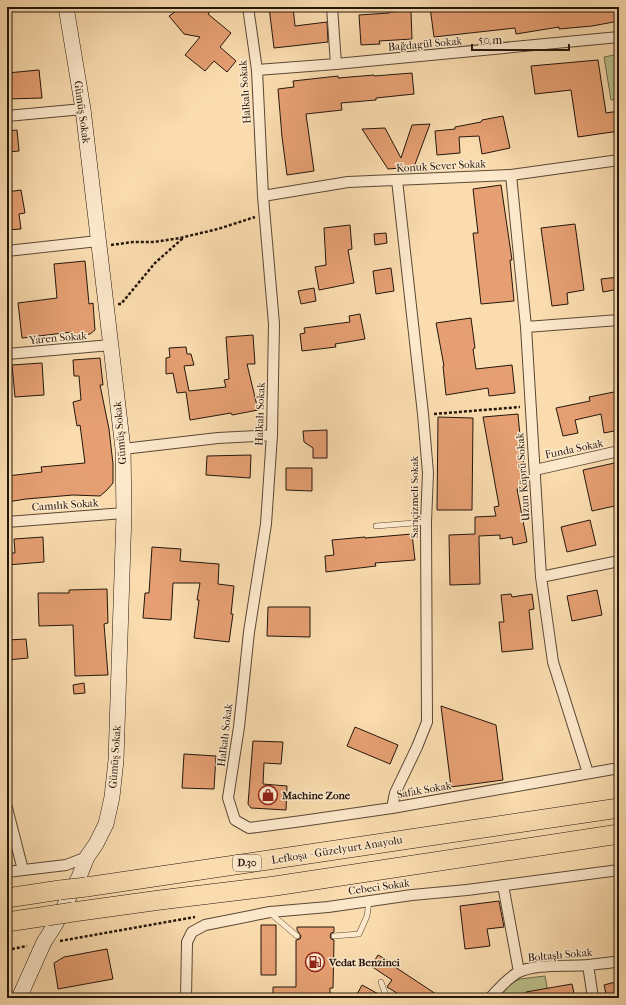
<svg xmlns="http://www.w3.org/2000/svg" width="626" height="1005" viewBox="0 0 626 1005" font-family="'IM FELL French Canon',serif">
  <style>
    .green { fill: #bcc18c; stroke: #706c4c }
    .building { fill: #e59f72; stroke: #24160c }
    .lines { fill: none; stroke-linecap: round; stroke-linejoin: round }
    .lane-casing { stroke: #5a4835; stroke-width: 6 }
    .street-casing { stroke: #5a4835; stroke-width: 12 }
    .secondary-casing { stroke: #24160c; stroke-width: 16 }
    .highway-casing { stroke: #24160c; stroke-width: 20 }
    .path { stroke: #24160c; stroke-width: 2.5; stroke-dasharray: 3 2; stroke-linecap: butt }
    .lane { stroke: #fce8cb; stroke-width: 5 }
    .street { stroke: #fce8cb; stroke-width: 10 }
    .secondary { stroke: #fce8cb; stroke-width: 15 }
    .highway { stroke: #fadcaf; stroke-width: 19 }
    .highway-bridge-casing { stroke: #24160c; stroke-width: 20; stroke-linecap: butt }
    .highway-bridge { stroke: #fadcaf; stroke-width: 19 }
    .labels { text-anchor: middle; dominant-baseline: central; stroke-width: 3; stroke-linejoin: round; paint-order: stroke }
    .shield { fill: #fce8cb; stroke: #655545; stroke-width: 1 }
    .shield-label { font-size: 10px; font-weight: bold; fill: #24160c }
    .street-label { font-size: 11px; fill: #24160c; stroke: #fce8cb }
    .poi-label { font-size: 11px; font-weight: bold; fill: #24160c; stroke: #fce8cb; text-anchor: start }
  </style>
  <rect width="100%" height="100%" fill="#fadcaf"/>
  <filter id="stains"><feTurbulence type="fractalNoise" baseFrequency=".005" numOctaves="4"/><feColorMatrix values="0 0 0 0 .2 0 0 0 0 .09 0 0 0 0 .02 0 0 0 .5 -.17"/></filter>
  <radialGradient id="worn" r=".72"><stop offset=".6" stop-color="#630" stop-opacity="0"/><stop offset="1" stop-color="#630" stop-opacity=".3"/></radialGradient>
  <path class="green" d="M619 54V99L611 100 604 57Z
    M545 976 549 998H498L512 983 520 979Z"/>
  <path class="building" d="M170 7H214L208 14 231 33 220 47 236 61 227 72 214 61 205 71 185 55 200 37 184 34 169 16 175 12Z
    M269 7H293L295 26 327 22 328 42 274 48Z
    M430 7H619V21L592 26 559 29V27L516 34 515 28 434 37Z
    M411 11 412 39 379 41 380 44 361 45 359 15 389 13V12Z
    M598 60 606 113 619 111V131L578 137 571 90 535 94 531 66Z
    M39 70 42 98 7 99V73Z
    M412 73 414 94 376 98V100L341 103 342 110 306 114 314 171 287 175 282 137 278 89 294 87 293 81 338 76V78L374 75V76Z
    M503 116 510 148 482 154 479 136 459 137 460 153 437 155 435 131 455 129V127L481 122 482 120Z
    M430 124 414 167 388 169 362 129 385 128 401 158 412 125Z
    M17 130 19 151 7 152V131Z
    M501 185 512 260H510L514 301 481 304 473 233H478L473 189Z
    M21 190 25 213 19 214 21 229 7 230V192Z
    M575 224 584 290 567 293 568 304 552 306 541 228Z
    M350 225 352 249 348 250 354 283 319 290 315 267 326 265 324 228Z
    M386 233 387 243 375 245 374 234Z
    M85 261 89 304 93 303 95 330 90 334 72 336V332L22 338 18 303 57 298 54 264Z
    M391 268 394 291 376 294 373 271Z
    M619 277V289L603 292 601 279Z
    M314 288 316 301 301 304 298 291Z
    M360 314 365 339 335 344 336 347 302 351 300 334 305 333 304 328 350 322 349 316Z
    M471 318 475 348 473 349 476 369 512 365 515 393 489 396 488 388 446 395 443 366H444L436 323Z
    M253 335 255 364H247L258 410 232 415 231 413 190 420 186 392 177 393 173 373 166 374V358L170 357 169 348 186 347 187 354H191L194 365 184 366 189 391 226 387 224 380 229 379 226 337Z
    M100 358 103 385H100L109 429 113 464V483L107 490 100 496 73 495 26 499 7 502V476L42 472 41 467 85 463 80 425 77 426 73 402 81 400 79 376H74L73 360Z
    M42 363 44 395 15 397 12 365Z
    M619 391V430L604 433 601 414 575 420 578 433 563 436 556 408 590 401 589 397Z
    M518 414 521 447 528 487 517 489 527 542 513 545 512 537 500 539V535L479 536 480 584 450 585 449 535 475 534V517L496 516 494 507 499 506 483 417Z
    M438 417 473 418 472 510H437Z
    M327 430V458H313V448L304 442 303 431Z
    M251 455 250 478 206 475 207 456Z
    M619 462V505L592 511 583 470Z
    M286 468H312V491L286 490Z
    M590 520 596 545 567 552 561 527Z
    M412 534 415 560 375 563 376 566 326 572 325 556 334 555 332 540 365 537V538Z
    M43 537 44 562 7 565V553H15L14 539Z
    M152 547 181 549 180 561 219 564 218 584 234 586 231 614H233L229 642 194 638 199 600H197L200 583H173L171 620 143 618 145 593H149Z
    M107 589 108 623 104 624 108 675 75 676 73 625 39 626 38 593H69V590Z
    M597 590 602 615 572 621 567 596Z
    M511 594 512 597 532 594 534 609 529 610 533 649 502 652 499 622H504L501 595Z
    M268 607H310V637L267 636Z
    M26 639 28 658 7 660V640Z
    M84 683 85 693 74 694 73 685Z
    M441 706 496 725 503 780 451 787Z
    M355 727 398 745 390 764 347 746Z
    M253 741 283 742 281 764 264 763 263 784 287 786 286 810 251 808 248 804Z
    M184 754 216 756 214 789 182 788Z
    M499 901 504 927 487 929 490 946 465 949 460 906Z
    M261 925H276V975H261Z
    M297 927H334V932L331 933 330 936 331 939 334 940 333 988H330V998H273V987H296V940L300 939 301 936 297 930Z
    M107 949 113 979 58 989 54 963 64 957Z
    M378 955 387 960 386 961 442 998H405L387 987 392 980 371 966Z
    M619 981V998H607L604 985Z
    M572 984 575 998H526V992Z
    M362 985 382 996 383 998H355Z"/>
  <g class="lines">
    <g class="lane-casing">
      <path id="lane" d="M376 526 426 522
        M270 913 297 936
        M334 936 359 934 367 916 369 901
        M381 982 387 998"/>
    </g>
    <g class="street-casing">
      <path id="street" d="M248 7 257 70 263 196 274 324 272 435 266 524 249 632 239 727 228 798 235 820 249 828 302 821 392 808 619 768
        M332 7 336 64
        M257 70 336 64 619 37
        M7 116 83 109
        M511 175 526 327 541 577 553 662 588 773
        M263 196 348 182 511 175 619 160
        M7 251 98 241
        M526 327 619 320
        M7 354 111 345
        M123 449 218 438 272 435
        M535 470 619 451
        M7 522 124 513
        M541 577 619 561
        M7 808 23 870
        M392 808 395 793 417 747 427 722 426 522 428 473 423 414 397 180
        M7 872 66 865 87 857
        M503 885 519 972
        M588 965 593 998
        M186 998 187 942 192 932 205 925 270 912 328 907 412 895 467 890 619 870
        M490 998C498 989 507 979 517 973 535 963 568 967 588 965 598 964 609 963 619 961"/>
    </g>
    <g class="secondary-casing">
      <path id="secondary" d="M19 998 44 942 55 925 79 877 87 857 96 844 106 824 112 797 116 760 124 513 123 449 83 109 66 7"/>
    </g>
    <g class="highway-casing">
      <path id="highway" d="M86 887 619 808
        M7 898 60 890
        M73 912 160 900 275 886 619 834
        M7 922 47 916"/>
    </g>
    <path class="path" d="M111 245 133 242H154L180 238 218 229 255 217
      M118 304H121L155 263 183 238
      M434 414 520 407
      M60 941 195 917
      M7 950 27 946"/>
    <use href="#lane" class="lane"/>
    <use href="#street" class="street"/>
    <use href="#secondary" class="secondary"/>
    <use href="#highway" class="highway"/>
    <g class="highway-bridge-casing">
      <path id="highway-bridge" d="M60 890 86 887
        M47 916 73 912"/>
    </g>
    <use href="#highway-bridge" class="highway-bridge"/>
  </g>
  <defs>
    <g id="shop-ring" transform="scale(1)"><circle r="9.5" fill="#fce8cb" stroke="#8f2418" stroke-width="1.5"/><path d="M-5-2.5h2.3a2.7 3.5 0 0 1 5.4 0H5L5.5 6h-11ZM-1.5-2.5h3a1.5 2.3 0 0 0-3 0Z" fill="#8f2418"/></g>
    <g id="fuel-ring" transform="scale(1)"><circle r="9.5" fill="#fce8cb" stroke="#8f2418" stroke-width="1.5"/><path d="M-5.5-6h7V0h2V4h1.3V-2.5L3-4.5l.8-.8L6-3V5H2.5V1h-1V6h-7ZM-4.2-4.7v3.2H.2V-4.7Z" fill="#8f2418"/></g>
  </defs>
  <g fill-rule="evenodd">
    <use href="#shop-ring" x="268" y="795"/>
    <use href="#fuel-ring" x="315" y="962"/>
  </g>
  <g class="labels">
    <rect class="shield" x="233" y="855" width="28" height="16" rx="3"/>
    <g class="shield-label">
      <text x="247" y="863">D.30</text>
    </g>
    <g class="street-label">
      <text transform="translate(425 44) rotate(-5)">Bağdagül Sokak</text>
      <text transform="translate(245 92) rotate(-94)">Halkalı Sokak</text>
      <text transform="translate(82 112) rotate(82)">Gümüş Sokak</text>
      <text transform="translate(441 166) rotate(-3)">Konuk Sever Sokak</text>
      <text transform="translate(58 338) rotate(-5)">Yaren Sokak</text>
      <text transform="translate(260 414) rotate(-88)">Halkalı Sokak</text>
      <text transform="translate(120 433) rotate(-95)">Gümüş Sokak</text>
      <text transform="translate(574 449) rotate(-12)">Funda Sokak</text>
      <text transform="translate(523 477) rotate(-94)">Uzun Köprü Sokak</text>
      <text transform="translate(414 497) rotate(-90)">Sarıçizmeli Sokak</text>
      <text transform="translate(65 505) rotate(-4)">Camılık Sokak</text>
      <text transform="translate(225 735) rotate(-83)">Halkalı Sokak</text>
      <text transform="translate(115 757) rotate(-86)">Gümüş Sokak</text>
      <text transform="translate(424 790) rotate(-10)">Safak Sokak</text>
      <text transform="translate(337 850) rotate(-9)">Lefkoşa - Güzelyurt Anayolu</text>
      <text transform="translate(379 887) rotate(-8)">Cebeci Sokak</text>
      <text transform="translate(560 955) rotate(-5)">Boltaşlı Sokak</text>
    </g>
    <g class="poi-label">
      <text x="282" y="795">Machine Zone</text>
      <text x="329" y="962">Vedat Benzinci</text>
    </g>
  </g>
  <rect width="626" height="1005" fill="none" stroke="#fadcaf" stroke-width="24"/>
  <rect x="8" y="8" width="610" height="989" fill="none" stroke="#24160c" stroke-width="2"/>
  <rect x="12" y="12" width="602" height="981" fill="none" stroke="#24160c"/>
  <path d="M472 44v6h97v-6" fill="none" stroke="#24160c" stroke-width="2"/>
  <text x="478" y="44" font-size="12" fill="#24160c" stroke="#fce8cb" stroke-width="3" paint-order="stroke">50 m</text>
  <rect width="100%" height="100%" filter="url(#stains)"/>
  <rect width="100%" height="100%" fill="url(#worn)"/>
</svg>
